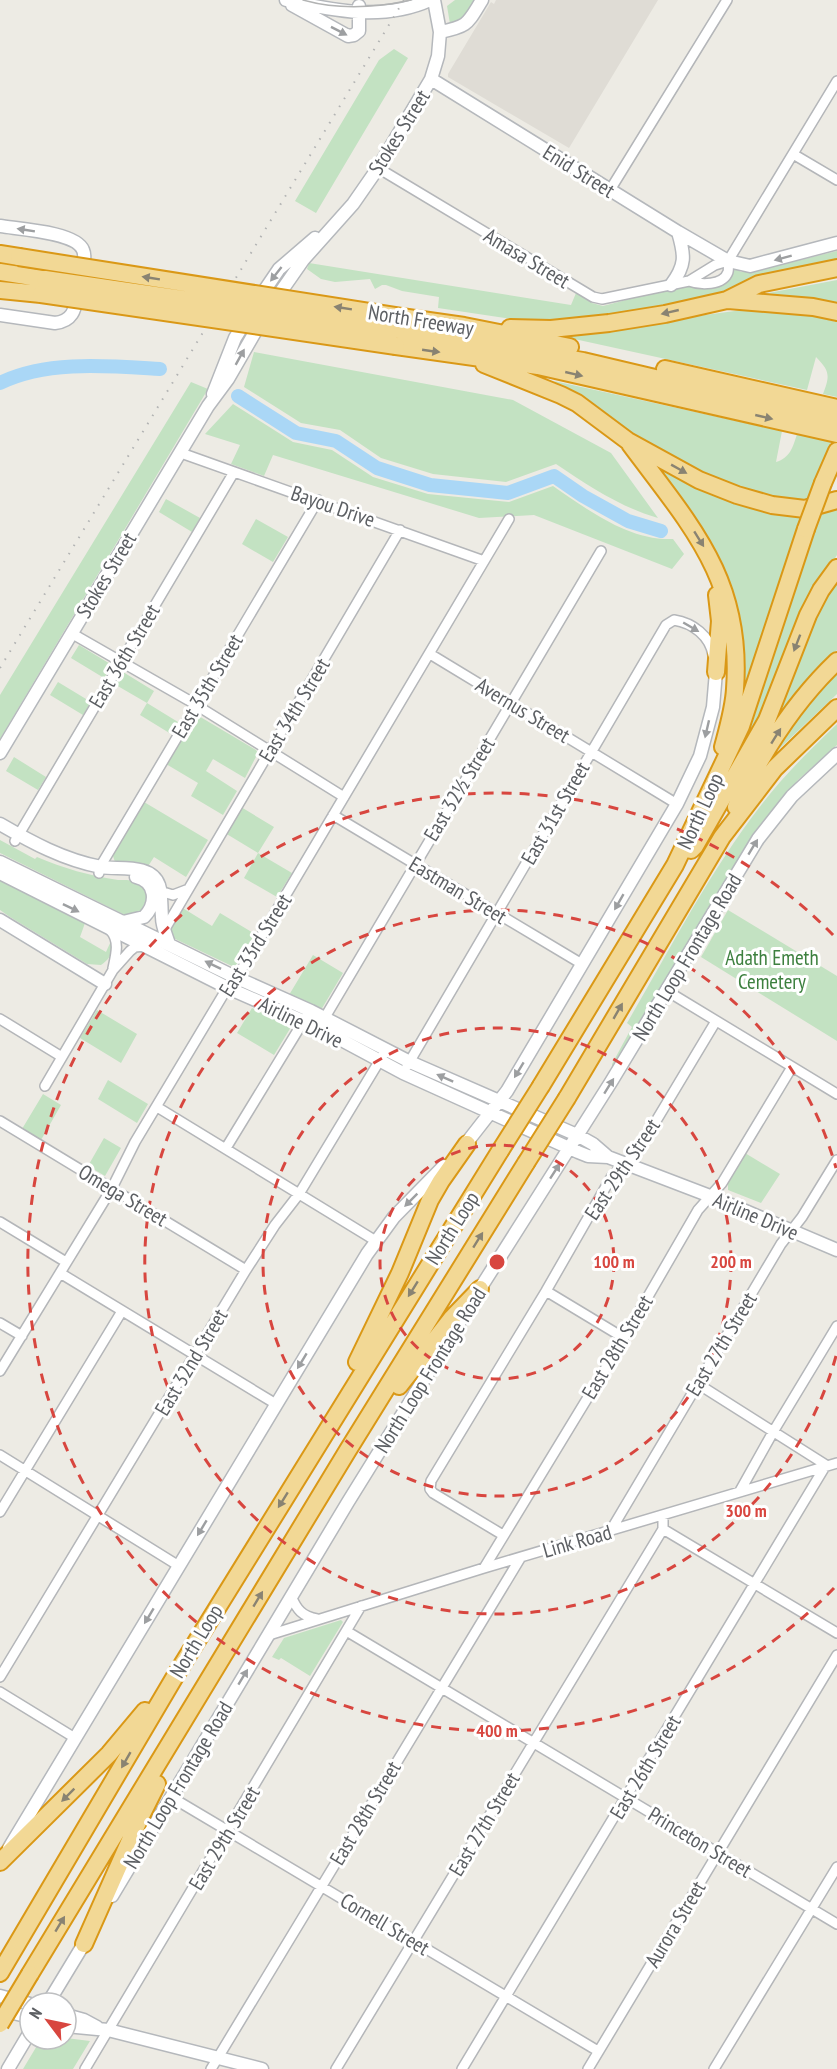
<svg xmlns="http://www.w3.org/2000/svg" width="837" height="2069" viewBox="0 0 837 2069" font-family="'PT Sans Narrow',sans-serif">
  <style>
    .education { fill: #dfdcd5 }
    .green { fill: #c3e2c2 }
    .lines { fill: none; stroke-linecap: round; stroke-linejoin: round }
    .river { stroke: #aad7f6; stroke-width: 14 }
    .street-casing { stroke: #b4b6b9; stroke-width: 12 }
    .secondary-casing { stroke: #b5b8bc; stroke-width: 15 }
    .highway-casing { stroke: #da9816; stroke-width: 20 }
    .street { stroke: #fff; stroke-width: 9 }
    .secondary { stroke: #fff; stroke-width: 12 }
    .highway { stroke: #f2d895; stroke-width: 16 }
    .tram { stroke: #b2b3b3; stroke-width: 1.5 }
    .rail { stroke: #b2b3b3; stroke-width: 2; stroke-dasharray: 1.5 8; stroke-linecap: butt }
    .highway-bridge-casing { stroke: #da9816; stroke-width: 20; stroke-linecap: butt }
    .highway-bridge { stroke: #f2d895; stroke-width: 16 }
    .oneway { fill: #9d9fa1 }
    .oneway2 { fill: #898372 }
    .ring { fill: none; stroke: #d8463f; stroke-width: 3; stroke-dasharray: 10 8 }
    .labels { text-anchor: middle; dominant-baseline: central; stroke-width: 6; stroke-linejoin: round; paint-order: stroke }
    .street-label { font-size: 21px; fill: #5c5f63; stroke: #fff }
    .park-label { font-size: 21px; fill: #3d803f; stroke: #fff }
    .centre { fill: #d8463f; stroke: #fff; stroke-width: 3 }
    .ring-label { font-size: 18px; text-anchor: middle; font-weight: bold; fill: #d8463f; stroke: #fff; stroke-width: 6; stroke-linejoin: round; paint-order: stroke }
  </style>
  <rect width="100%" height="100%" fill="#edebe4"/>
  <path class="education" d="M496 0H658L569 148 448 77V74L491 2 494 4Z"/>
  <path class="green" d="M455 0H478L467 18 450 24 447 6Z
    M394 49 408 58 316 213 295 201 379 60Z
    M837 251V265L614 317 554 321H525L438 308 439 297 402 291 386 285H382L375 289 370 279 335 282 321 279 307 269 309 263 571 305 576 293 592 303 603 306C626 300 650 293 673 289 691 286 724 284 734 267L741 272H751Z
    M837 280V308L763 297V294Z
    M742 310 797 312 837 322V397L823 394C830 376 830 371 816 357L807 390 556 335Z
    M254 352 513 400 611 453 658 518C620 507 589 486 556 464L506 482 433 474 381 458 340 430 301 423 244 387Z
    M554 381 782 431 776 462C790 458 793 447 797 434L831 442 807 499C724 500 653 449 589 403 578 395 563 390 554 381Z
    M191 382 208 389 0 739V695Z
    M233 404 293 442 332 450 373 477 428 494 509 502 553 486C588 510 629 541 673 539L684 554 672 569 534 515 479 518 273 455 264 476 231 464 240 445 205 434Z
    M654 465 803 511 765 626 737 723 738 630Z
    M166 499 200 518 192 532 159 512Z
    M837 507V555L815 588 763 711 737 757 735 755 819 511Z
    M256 519 288 537 273 562 242 544Z
    M837 576V650L774 723 805 635Z
    M79 645 112 665 104 678 71 658Z
    M837 668V694L779 749 781 738Z
    M123 672 154 691 147 703 178 722 171 734 140 715 147 703 116 685Z
    M58 682 91 702 83 715 50 695Z
    M197 715 256 750 258 753 245 778 213 759 206 771 237 791 223 815 191 796 198 783 166 764 194 718Z
    M837 724V745L798 780 756 830 627 1046 612 1067V1064L632 1027 627 1023C670 950 709 872 762 804 784 775 811 749 837 724Z
    M14 757 46 777 38 790 6 771Z
    M144 802 208 840 186 877 154 857 147 868 115 862 113 856 114 852Z
    M241 807 274 827 258 853 292 873 277 897 244 878 258 853 225 833Z
    M0 840 35 859 37 857C63 868 90 876 118 880 125 880 135 879 141 884 151 893 145 904 140 913L129 917 0 853Z
    M0 880 85 923 80 937 106 952 111 941C114 952 110 959 101 965L87 964 10 917 0 910Z
    M181 907 212 926 220 913 255 934 237 964 234 967 171 937 170 925Z
    M728 910 837 976V1041L701 957Z
    M313 955 343 973 321 1010 289 995Z
    M252 1008 291 1027 274 1055 237 1033Z
    M97 1010 137 1034 121 1063 80 1038Z
    M108 1080 148 1104 137 1123 98 1099Z
    M43 1094 61 1105 41 1140 22 1129Z
    M104 1138 121 1148 105 1176 88 1166Z
    M745 1153 780 1174 761 1203 728 1190V1182Z
    M341 1620 343 1622 310 1676 281 1658 279 1660 272 1657 284 1638Z
    M66 2038 90 2041 73 2069H23L41 2039Z"/>
  <g class="lines">
    <path class="river" d="M0 383C47 360 109 366 160 369
      M238 396 296 433 336 441 377 468 430 485 508 493 554 476 583 496 628 521 661 531"/>
    <g class="street-casing">
      <path id="street" d="M793 154 837 180
        M378 168 593 297 602 299 689 281 715 265 728 261
        M610 190 727 0
        M728 261 837 81
        M689 281C700 285 723 286 728 272 729 269 728 265 728 261
        M181 453 484 561
        M71 633 188 700 344 797
        M430 654 677 804
        M333 815 582 964
        M15 841 234 472
        M99 873 100 867 318 500
        M159 886 163 892 173 895 186 890
        M165 929 400 530
        M110 930C120 940 116 955 113 968
        M667 991 837 1094
        M0 1019 62 1057
        M321 1024 601 551
        M407 1066 666 625 674 620C693 623 710 636 713 655
        M45 1086 113 970 130 951 135 947 145 946
        M157 1107 376 1241
        M0 1121 246 1270
        M226 1148 306 1017
        M0 1222 66 1262
        M60 1273 276 1404
        M546 1291 624 1338
        M0 1323 22 1336
        M0 1371 112 1188 135 1142 223 995 243 967 509 519
        M0 1455 179 1566
        M740 1491 773 1432 837 1326
        M0 1512 122 1311
        M663 1529 837 1633
        M611 1530 781 1244 802 1217 837 1160
        M503 1535 433 1493 430 1489 431 1481 546 1291 612 1176 638 1151 716 1021
        M484 1568 624 1338 698 1210 722 1183 792 1067
        M291 1596C297 1610 302 1616 317 1619
        M348 1632 837 1924
        M269 1635 484 1568 837 1463
        M0 1677 246 1270 275 1225 299 1194 383 1055
        M0 1692 75 1738
        M171 1797 598 2051
        M85 2069 361 1606
        M211 2069 521 1557
        M336 2069 663 1529V1516
        M462 2069 826 1465 698 1384
        M588 2069 837 1655
        M714 2069 837 1867"/>
    </g>
    <g class="secondary-casing">
      <path id="secondary" d="M286 0C334 11 384 21 430 0
        M292 5 348 36 354 35 359 31V6
        M440 32C469 26 467 24 482 0
        M431 79 678 232 728 261 750 266 837 243
        M0 226C18 229 76 232 83 250 86 257 83 266 81 273
        M671 285C686 265 685 256 678 232
        M258 300 279 269 315 238
        M273 303 303 260 353 204 378 168 431 79 438 56 440 32 434 0
        M0 315 55 323C74 321 75 308 78 293
        M213 394 235 338 248 317
        M0 753 208 406 228 379 262 320
        M0 824C31 842 64 860 101 867 119 870 151 863 159 885 162 894 161 907 162 917 162 926 166 935 169 944
        M0 862 235 977 311 1011 410 1062 577 1135 593 1144 608 1157
        M0 873 228 988 319 1028 403 1073 578 1152 588 1156 608 1157 710 1196 837 1250
        M0 920 105 984
        M123 922 144 917C157 904 157 882 136 877
        M461 1150 507 1091 677 804 700 756 713 707 716 672
        M476 1295 611 1082 758 839 792 796 837 754
        M9 1848 367 1254 394 1217 444 1166
        M112 1896 348 1502 467 1310
        M0 1996 30 2004
        M48 2003 88 1937
        M1 2010 30 2017
        M66 2015 84 2020 97 2027
        M66 2026 108 2030 262 2069
        M8 2069 30 2032"/>
    </g>
    <g class="highway-casing">
      <path id="highway" d="M0 254 19 257
        M0 272 45 279
        M0 290 41 294
        M728 300 813 307 837 312
        M401 317 464 326 570 347
        M510 328 551 329 609 323 665 314 727 300 759 284 837 268
        M396 330 583 361 837 421
        M396 346 538 366 837 434
        M484 364 561 395 577 403 628 441 699 480 737 495 772 505 805 509 837 500
        M665 369 837 408
        M630 444C691 526 743 580 735 689 734 708 728 728 723 747
        M823 483 837 451
        M716 672 720 621 717 595
        M736 807C761 754 794 702 837 661
        M691 850 695 846 767 720 808 615 821 590 837 568
        M541 1086 675 865 741 726 806 529
        M567 1098 722 837 775 768 837 708
        M357 1362 400 1273 430 1200 441 1181 467 1144
        M399 1386 452 1318 480 1289
        M0 1862 109 1754 145 1711
        M84 1944 139 1820 157 1784
        M0 1973 177 1673 500 1151
        M30 1974 348 1450 526 1163"/>
    </g>
    <use href="#street" class="street"/>
    <use href="#secondary" class="secondary"/>
    <use href="#highway" class="highway"/>
    <path class="tram" d="M303 0C338 10 375 8 411 0"/>
    <path class="rail" d="M0 668 404 0"/>
    <g class="highway-bridge-casing">
      <path id="highway-bridge" d="M19 257 401 317
        M45 279 396 330
        M41 294 396 346
        M806 529 823 483
        M500 1151 541 1086
        M526 1163 567 1098
        M0 2024 30 1974"/>
    </g>
    <use href="#highway-bridge" class="highway-bridge"/>
  </g>
  <defs><path id="oneway-solid" d="M-6-.8H1V-3.2L6.5 0L1 3.2V.8H-6Z" transform="scale(1.5)"/></defs>
  <g class="oneway">
    <use href="#oneway-solid" transform="translate(339 31) rotate(27)"/>
    <use href="#oneway-solid" transform="translate(26 230) rotate(-171)"/>
    <use href="#oneway-solid" transform="translate(783 258) rotate(165)"/>
    <use href="#oneway-solid" transform="translate(276 274) rotate(128)"/>
    <use href="#oneway-solid" transform="translate(240 357) rotate(-61)"/>
    <use href="#oneway-solid" transform="translate(691 627) rotate(30)"/>
    <use href="#oneway-solid" transform="translate(707 729) rotate(103)"/>
    <use href="#oneway-solid" transform="translate(753 847) rotate(-59)"/>
    <use href="#oneway-solid" transform="translate(619 902) rotate(120)"/>
    <use href="#oneway-solid" transform="translate(71 908) rotate(26)"/>
    <use href="#oneway-solid" transform="translate(213 965) rotate(-154)"/>
    <use href="#oneway-solid" transform="translate(519 1070) rotate(121)"/>
    <use href="#oneway-solid" transform="translate(445 1078) rotate(-156)"/>
    <use href="#oneway-solid" transform="translate(609 1086) rotate(-58)"/>
    <use href="#oneway-solid" transform="translate(555 1171) rotate(-57)"/>
    <use href="#oneway-solid" transform="translate(411 1200) rotate(135)"/>
    <use href="#oneway-solid" transform="translate(302 1361) rotate(121)"/>
    <use href="#oneway-solid" transform="translate(202 1528) rotate(121)"/>
    <use href="#oneway-solid" transform="translate(149 1616) rotate(121)"/>
    <use href="#oneway-solid" transform="translate(243 1677) rotate(-59)"/>
  </g>
  <g class="oneway2">
    <use href="#oneway-solid" transform="translate(151 278) rotate(-171)"/>
    <use href="#oneway-solid" transform="translate(343 308) rotate(-171)"/>
    <use href="#oneway-solid" transform="translate(670 312) rotate(167)"/>
    <use href="#oneway-solid" transform="translate(431 351) rotate(8)"/>
    <use href="#oneway-solid" transform="translate(574 374) rotate(13)"/>
    <use href="#oneway-solid" transform="translate(764 417) rotate(13)"/>
    <use href="#oneway-solid" transform="translate(679 469) rotate(29)"/>
    <use href="#oneway-solid" transform="translate(699 539) rotate(58)"/>
    <use href="#oneway-solid" transform="translate(797 643) rotate(111)"/>
    <use href="#oneway-solid" transform="translate(776 736) rotate(-58)"/>
    <use href="#oneway-solid" transform="translate(618 1011) rotate(-60)"/>
    <use href="#oneway-solid" transform="translate(478 1240) rotate(-58)"/>
    <use href="#oneway-solid" transform="translate(413 1289) rotate(122)"/>
    <use href="#oneway-solid" transform="translate(283 1500) rotate(122)"/>
    <use href="#oneway-solid" transform="translate(258 1599) rotate(-59)"/>
    <use href="#oneway-solid" transform="translate(126 1760) rotate(120)"/>
    <use href="#oneway-solid" transform="translate(68 1795) rotate(135)"/>
    <use href="#oneway-solid" transform="translate(60 1924) rotate(-59)"/>
  </g>
  <g class="ring">
    <circle cx="497" cy="1262" r="117"/>
    <circle cx="497" cy="1262" r="234"/>
    <path d="M836 1356A352 352 0 1 1 836 1168"/>
    <path d="M834 1588A469 469 0 1 1 834 936"/>
  </g>
  <g class="labels">
    <g class="street-label">
      <text transform="translate(399 132) rotate(-58)">Stokes Street</text>
      <text transform="translate(579 171) rotate(32)">Enid Street</text>
      <text transform="translate(527 258) rotate(31)">Amasa Street</text>
      <text transform="translate(421 320) rotate(9)">North Freeway</text>
      <text transform="translate(333 506) rotate(19)">Bayou Drive</text>
      <text transform="translate(106 575) rotate(-59)">Stokes Street</text>
      <text transform="translate(124 656) rotate(-59)">East 36th Street</text>
      <text transform="translate(207 686) rotate(-59)">East 35th Street</text>
      <text transform="translate(294 710) rotate(-59)">East 34th Street</text>
      <text transform="translate(523 710) rotate(31)">Avernus Street</text>
      <text transform="translate(459 789) rotate(-59)">East 32½ Street</text>
      <text transform="translate(700 811) rotate(-65)">North Loop</text>
      <text transform="translate(555 813) rotate(-60)">East 31st Street</text>
      <text transform="translate(458 890) rotate(31)">Eastman Street</text>
      <text transform="translate(255 945) rotate(-58)">East 33rd Street</text>
      <text transform="translate(687 957) rotate(-59)">North Loop Frontage Road</text>
      <text transform="translate(301 1022) rotate(26)">Airline Drive</text>
      <text transform="translate(622 1169) rotate(-56)">East 29th Street</text>
      <text transform="translate(123 1195) rotate(31)">Omega Street</text>
      <text transform="translate(756 1216) rotate(23)">Airline Drive</text>
      <text transform="translate(452 1228) rotate(-58)">North Loop</text>
      <text transform="translate(721 1344) rotate(-59)">East 27th Street</text>
      <text transform="translate(617 1347) rotate(-59)">East 28th Street</text>
      <text transform="translate(191 1362) rotate(-59)">East 32nd Street</text>
      <text transform="translate(430 1370) rotate(-58)">North Loop Frontage Road</text>
      <text transform="translate(577 1541) rotate(-16)">Link Road</text>
      <text transform="translate(196 1641) rotate(-59)">North Loop</text>
      <text transform="translate(645 1767) rotate(-59)">East 26th Street</text>
      <text transform="translate(178 1785) rotate(-59)">North Loop Frontage Road</text>
      <text transform="translate(365 1813) rotate(-59)">East 28th Street</text>
      <text transform="translate(484 1824) rotate(-59)">East 27th Street</text>
      <text transform="translate(224 1838) rotate(-59)">East 29th Street</text>
      <text transform="translate(700 1842) rotate(31)">Princeton Street</text>
      <text transform="translate(385 1924) rotate(31)">Cornell Street</text>
      <text transform="translate(675 1924) rotate(-59)">Aurora Street</text>
    </g>
    <g class="park-label">
      <text x="772" y="957">Adath Emeth<tspan x="772" dy="24">Cemetery</tspan></text>
    </g>
  </g>
  <circle cx="497" cy="1262" r="9" class="centre"/>
  <g class="ring-label">
    <text x="614" y="1268">100 m</text>
    <text x="731" y="1268">200 m</text>
    <text x="746" y="1517">300 m</text>
    <text x="497" y="1737">400 m</text>
  </g>
  <g transform="translate(48 2021) rotate(302)"><circle r="28" fill="#ffffff" stroke="#bebfc1" stroke-width="1.5"/>
  <path d="M0-4.5L10 22L0 15L-10 22Z" fill="#d8463f"/>
  <text y="-9" font-size="16" font-weight="bold" text-anchor="middle" fill="#5c5f63">N</text>
  </g>
</svg>
